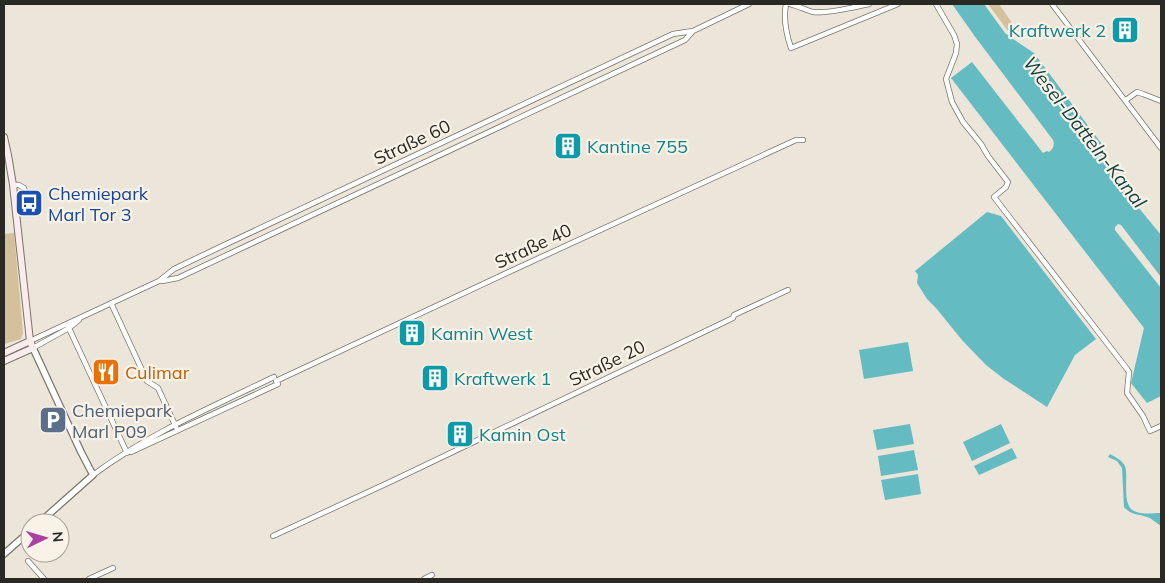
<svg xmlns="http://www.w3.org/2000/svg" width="1165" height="583" viewBox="0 0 1165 583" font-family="Mulish,sans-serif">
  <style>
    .green { fill: #d4c09a }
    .water { fill: #64bbc1 }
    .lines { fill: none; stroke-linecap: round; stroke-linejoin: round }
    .minor-casing { stroke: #7a756b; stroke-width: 6 }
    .tertiary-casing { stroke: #7a756b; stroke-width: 8 }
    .secondary-casing { stroke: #7a756b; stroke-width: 8 }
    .minor { stroke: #fff; stroke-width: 4.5 }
    .tertiary { stroke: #fff; stroke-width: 5.5 }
    .secondary { stroke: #faebed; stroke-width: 6 }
    .labels { text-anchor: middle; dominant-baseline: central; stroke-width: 4.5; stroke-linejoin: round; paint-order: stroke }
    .culture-label { font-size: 18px; fill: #0d838f; stroke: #f8f2e7; text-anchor: start }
    .street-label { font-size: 18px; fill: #2b2924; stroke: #f8f2e7 }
    .transit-label { font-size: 18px; fill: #164399; stroke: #f8f2e7; text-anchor: start }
    .food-label { font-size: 18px; fill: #c56008; stroke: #f8f2e7; text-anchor: start }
    .service-label { font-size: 18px; fill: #4e5e75; stroke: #f8f2e7; text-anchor: start }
    .water-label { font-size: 19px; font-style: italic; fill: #164043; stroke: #f8f2e7 }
  </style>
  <rect width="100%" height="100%" fill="#ebe5da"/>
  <path class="green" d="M988 4H999L1012 23V27L1008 31Z
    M14 233 23 333 21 339 4 344V234Z"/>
  <path class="water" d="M952 4H984L1005 33 1010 37 1034 53 1104 147 1107 165 1119 179 1120 185 1161 235V277L1121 225 1118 224 1115 227V230L1161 288V396L1147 403 1131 383 1144 328 951 78 972 62 1043 153 1047 151 1049 152C1053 149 1055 145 1053 140L976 38Z
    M987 212 1001 216 1096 339 1075 355 1047 407 1004 379 986 365 962 340 936 308 927 299 917 283 918 275 915 271Z
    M908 342 913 371 864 379 859 350Z
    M910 424 914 444 877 450 873 430Z
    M1001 424 1010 443 972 461 963 442Z
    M1012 448 1017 458 979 475 974 466Z
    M914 450 918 470 881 476 878 456Z
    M1110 454C1115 457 1122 460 1125 466 1129 476 1121 505 1134 511 1142 515 1153 513 1161 513V526C1156 523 1153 519 1147 517 1138 514 1131 515 1124 507L1122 468 1117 461 1108 457Z
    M918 474 921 494 885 500 881 480Z"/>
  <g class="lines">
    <g class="minor-casing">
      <path id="minor" d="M786 4C783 19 786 33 791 48L898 4
        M790 4C798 6 806 10 813 12 827 14 855 7 869 4
        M936 4 954 35 957 44 956 53 946 79 952 102 963 122 981 144 988 156 1008 182 1006 187 994 197 1127 369 1129 372 1127 393 1143 416 1150 431 1161 426
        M1052 4 1161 148
        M1126 100 1137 92 1143 94 1161 101
        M13 185H19L24 188C30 203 27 203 16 214
        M162 281 178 278 621 70 685 40 693 31
        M111 303 147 381 158 388 176 427
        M67 324 127 453
        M30 341 159 281 174 269 218 248 673 34 693 31 749 4
        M33 348 69 328 79 320
        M276 381 511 271 772 151 796 140H803
        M131 452 278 384
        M93 475C148 434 212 407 274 377
        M273 536 392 481 733 318 734 315 788 290
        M28 561 44 579
        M89 579 113 568
        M424 579 432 575"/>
    </g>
    <g class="tertiary-casing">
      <path id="tertiary" d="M33 348 81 452 93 475 39 523
        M4 554 30 531"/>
    </g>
    <g class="secondary-casing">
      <path id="secondary" d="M4 137 8 155 13 185 30 341 33 348 4 361
        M4 353 30 341"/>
    </g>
    <use href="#minor" class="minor"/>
    <use href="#tertiary" class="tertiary"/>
    <use href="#secondary" class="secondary"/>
  </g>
  <defs>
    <g id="building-square" transform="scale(1.4375)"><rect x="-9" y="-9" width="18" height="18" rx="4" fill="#0f9aa8" stroke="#f8f2e7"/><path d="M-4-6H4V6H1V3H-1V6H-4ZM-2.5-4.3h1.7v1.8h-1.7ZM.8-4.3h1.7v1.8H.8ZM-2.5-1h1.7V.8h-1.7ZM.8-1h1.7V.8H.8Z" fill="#fff"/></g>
    <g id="bus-square" transform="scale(1.4375)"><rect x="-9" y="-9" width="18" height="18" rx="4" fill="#1a4fb4" stroke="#f8f2e7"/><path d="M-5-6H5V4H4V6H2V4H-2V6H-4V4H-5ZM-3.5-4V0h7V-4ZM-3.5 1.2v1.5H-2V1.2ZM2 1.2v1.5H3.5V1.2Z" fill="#fff"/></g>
    <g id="restaurant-square" transform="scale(1.4375)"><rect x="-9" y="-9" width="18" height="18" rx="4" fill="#e8710a" stroke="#f8f2e7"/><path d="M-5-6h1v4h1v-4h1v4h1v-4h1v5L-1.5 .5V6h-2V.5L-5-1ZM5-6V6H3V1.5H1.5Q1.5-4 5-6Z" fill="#fff"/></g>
    <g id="parking-square" transform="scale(1.4375)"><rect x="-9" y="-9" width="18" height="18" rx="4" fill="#5c6f8a" stroke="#f8f2e7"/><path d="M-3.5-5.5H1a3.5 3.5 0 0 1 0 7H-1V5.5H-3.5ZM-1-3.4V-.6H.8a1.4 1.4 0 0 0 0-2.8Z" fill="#fff"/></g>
  </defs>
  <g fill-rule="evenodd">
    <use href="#building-square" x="1125" y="30"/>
    <use href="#building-square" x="568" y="146"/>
    <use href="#bus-square" x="29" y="203"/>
    <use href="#building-square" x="412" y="333"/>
    <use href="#restaurant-square" x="106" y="372"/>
    <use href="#building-square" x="435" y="378"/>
    <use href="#parking-square" x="53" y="420"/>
    <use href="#building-square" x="460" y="434"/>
  </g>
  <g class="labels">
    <g class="culture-label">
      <text x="1106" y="30" text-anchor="end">Kraftwerk 2</text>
      <text x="587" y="146">Kantine 755</text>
      <text x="431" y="333">Kamin West</text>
      <text x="454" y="378">Kraftwerk 1</text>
      <text x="479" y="434">Kamin Ost</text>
    </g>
    <g class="street-label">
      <text transform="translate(412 142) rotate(-25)">Straße 60</text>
      <text transform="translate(533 246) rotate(-25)">Straße 40</text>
      <text transform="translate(607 363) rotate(-26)">Straße 20</text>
    </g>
    <g class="transit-label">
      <text x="48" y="193">Chemiepark<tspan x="48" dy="21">Marl Tor 3</tspan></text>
    </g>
    <g class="food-label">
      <text x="125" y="372">Culimar</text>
    </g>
    <g class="service-label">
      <text x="72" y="410">Chemiepark<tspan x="72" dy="21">Marl P09</tspan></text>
    </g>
    <g class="water-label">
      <text transform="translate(1085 132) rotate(52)">Wesel-Datteln-Kanal</text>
    </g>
  </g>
  <rect width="1165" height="583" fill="none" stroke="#2b2924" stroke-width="10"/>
  <g transform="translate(45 538) rotate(85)"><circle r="24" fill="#f8f2e7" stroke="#a6a299"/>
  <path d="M0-4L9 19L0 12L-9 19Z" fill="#ab40a0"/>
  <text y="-8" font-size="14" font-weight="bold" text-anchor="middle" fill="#2b2924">N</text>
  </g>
</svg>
